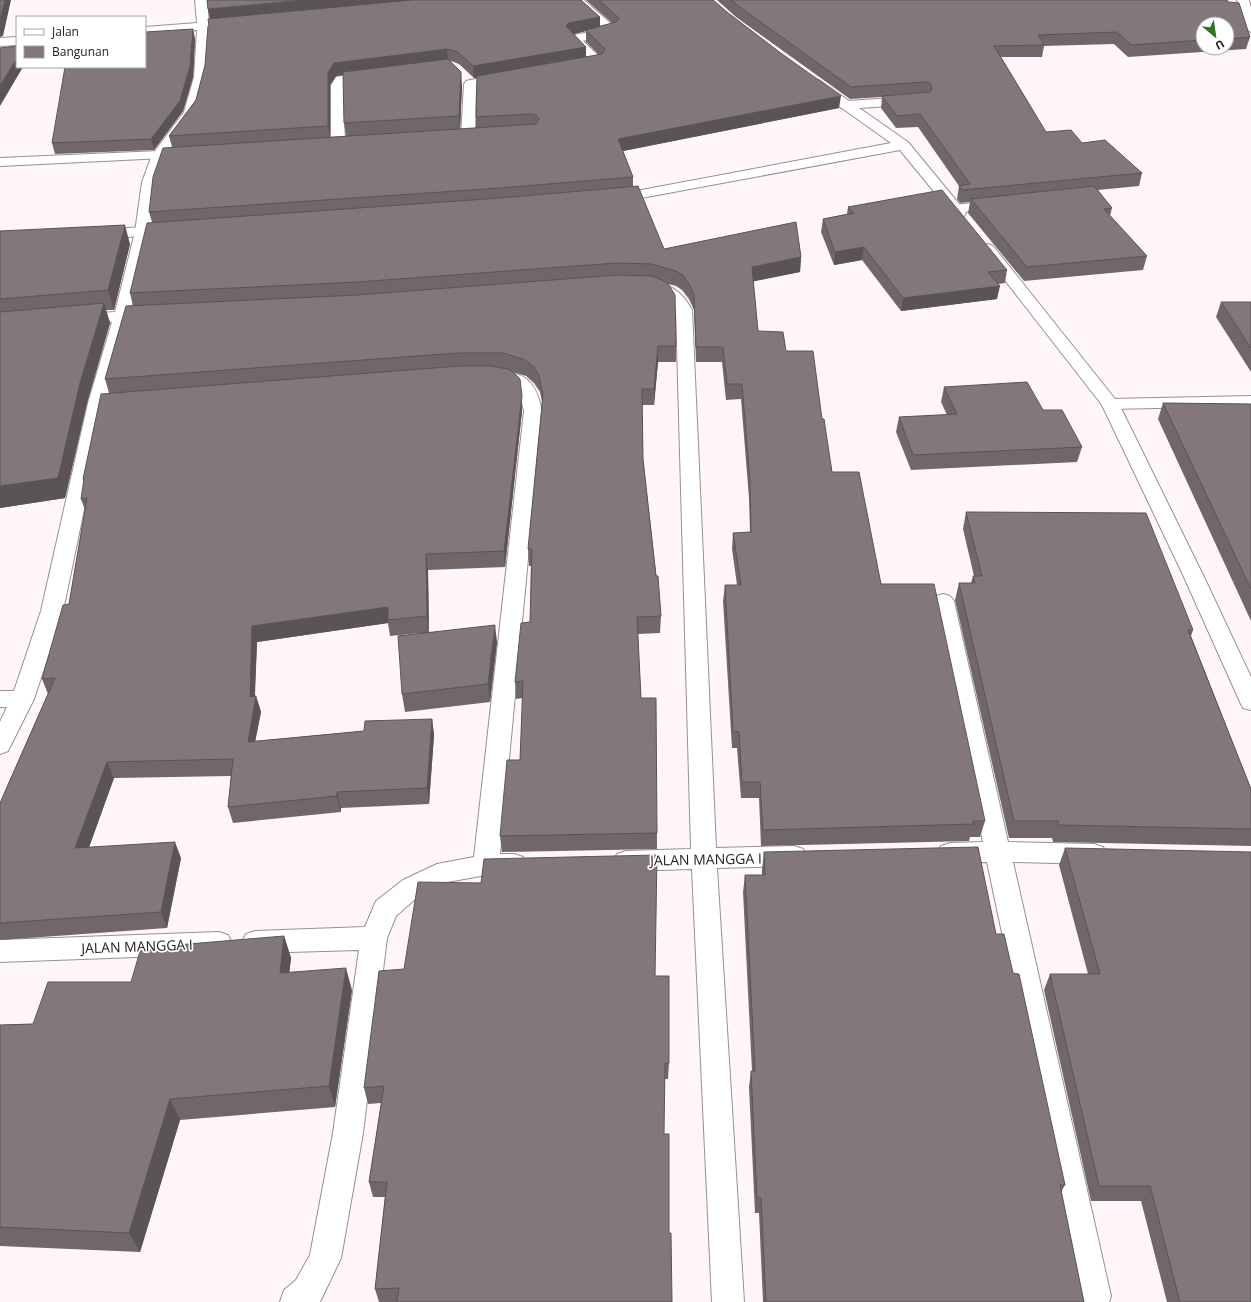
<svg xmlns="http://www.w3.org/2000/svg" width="1251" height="1302" viewBox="0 0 1251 1302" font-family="'Open Sans',sans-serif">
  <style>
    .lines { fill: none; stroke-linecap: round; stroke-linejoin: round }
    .service-casing { stroke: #998f93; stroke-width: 2 }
    .minor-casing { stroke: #998f93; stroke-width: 2 }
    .service { fill: #fff; fill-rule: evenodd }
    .minor { fill: #fff; fill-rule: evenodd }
    .wall { fill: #70676b; fill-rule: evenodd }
    .shaded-wall { fill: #5b5457 }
    .building { fill: #82787c; stroke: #5b5457 }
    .labels { text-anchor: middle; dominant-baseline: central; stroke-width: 3.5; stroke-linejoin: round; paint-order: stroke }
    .street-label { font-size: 14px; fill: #1e1a1c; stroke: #fff }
  </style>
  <rect width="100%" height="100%" fill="#fff6fa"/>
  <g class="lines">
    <g class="service-casing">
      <path id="service" d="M571 0H584L618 30 616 32 583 41 602 59 604 62 602 65 578 70 574 69 572 66 574 63 589 60 570 42 568 39 570 36 603 29Z
        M1237 0H1249L1251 8V32L1247 30 1245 28Z
        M373 70 377 71 379 74 377 77 345 83 343 85 345 143 343 146H333L331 143V85L336 77Z
        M506 74 510 75 512 78 510 81 476 87 475 136 473 139H463L461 136 464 84 466 81 470 80Z
        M911 97 916 98 917 101 916 104 846 109 841 108 839 105 841 102 846 101Z
        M159 151 164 152 166 155 164 158 0 166V158Z
        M1000 200 1005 201 1007 204 1005 207 955 213 950 212 948 209 950 206 955 205Z
        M143 227 148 229 151 232 148 235 98 240 93 238 90 235 93 232 98 230Z
        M1251 396V406L1110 409 1104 408 1101 404 1104 400 1110 399Z"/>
    </g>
    <g class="minor-casing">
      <path id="minor" d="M195 0H207L209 22 222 23 224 25 222 27 209 29 206 77 197 112 166 155 156 182 151 232 131 310 152 309 158 311 160 314 158 317 129 321 106 403 63 611 34 699 8 751 0 754V722L7 707H0V691H14L41 611 88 403 112 322 79 324 73 323 71 319 73 315 115 312 135 232 142 182 152 155 184 112 194 77 197 30 145 35V27L197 23Z
        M17 37V45L0 46V38Z
        M815 79 819 80 908 142 964 210 966 213 964 216 959 217 954 216 900 150 636 199 611 202 606 201 604 198 606 195 636 191 891 143 811 86 809 83 811 80Z
        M988 244 993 246 1119 404 1204 577 1251 677V710L1243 708 1240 702 1184 577 1102 405 983 252 980 249 983 246Z
        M648 281C669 283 682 291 692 310L716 848 794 846 803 849 807 856 803 863 794 866 717 868 744 1302H712L692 869 626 871 617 868 613 861 617 854 626 851 691 849 676 310C667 293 659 294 642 289L640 286 642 283Z
        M491 371C524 372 535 378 542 411L500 854H514L523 857 527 864 523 871 514 874 486 875 442 883 421 894 396 916 387 938 363 1133 341 1258 320 1302H280L284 1290 296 1280 310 1255 333 1133 359 950 255 953 246 950 242 942 246 934 255 931 365 927 376 901 403 880 437 864 474 857 524 411C517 376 513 387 485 380L482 376 485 372Z
        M943 594 950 596 954 601 1008 842 1094 844 1103 847 1107 854 1103 861 1094 864 1013 862 1111 1296 1109 1302H1081L1079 1296 987 862 950 863 941 860 937 853 941 846 950 843 983 842 932 601 936 596Z
        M219 932 228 935 232 943 228 951 219 954 0 962V940Z"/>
    </g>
    <use href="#service" class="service"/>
    <use href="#minor" class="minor"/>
  </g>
  <path class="wall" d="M586 0H713L839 108 623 151 633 177V186L664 249 801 257 800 272 753 281 758 331 786 351 822 419 832 472 985 821 980 837H970L969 841 761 846 759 798H741L737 748H732L723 601 725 585H737L732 549 733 533 750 532 749 498 741 399 726 400 722 362H696L694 310 689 299 682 290 676 286 668 284 676 346V362H658L654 405H642L643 459 661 616 660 633 638 634 641 698 657 833V849L502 852 500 836 520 760 523 698 516 699 515 682 530 622 531 566H529L528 549 542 402 540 392 534 383 526 376 512 372 522 411 505 567 428 570 429 632 497 642 490 702 405 712 402 694 421 633 390 636 388 623 257 642 255 696H256L261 712 255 741 364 731 432 719 434 735 429 804 341 808V812L233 823 228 807 231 776 114 778 89 847 181 858 167 928 0 940V803L48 694 42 679 69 604 85 510 81 499 84 481 83 479 109 393 105 379 133 306 130 293 152 222 149 212 172 147 169 136 196 100 205 65 210 19 208 9 600 17V26L612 23ZM586 31V42L599 55 586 57V47L573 34ZM451 61 459 64 474 78H477L476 117V128L460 129 462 86ZM343 75 344 123 346 136 330 137V85L336 76Z
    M717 0H1227L1250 37 1246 49 1128 57 1114 44 1044 46 1042 57H1001L1046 132 1082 143 1142 173 1139 186 1098 190 1112 208 1110 216 1147 256 1143 270 1024 281 968 213 970 202 960 203 957 199 959 186 918 127 896 128 881 108 882 97 850 99 736 17ZM1203 24H1227V48H1203Z
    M195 39 193 77 183 111 154 150 55 154 52 143Z
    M848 207 1007 270 1005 283 998 284 997 299 901 311 862 260 834 265 821 232 823 219 847 214Z
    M0 231 130 244 114 310H106L110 323 87 403 65 498 0 508Z
    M1221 302H1251V372L1216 317Z
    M944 387 1043 410 1082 447 1077 462 911 470 896 432 899 417 947 415 941 402Z
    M1163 403 1251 404V621L1158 419Z
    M966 512 1193 630 1191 636 1251 789V846L1053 842 1052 838H1009L955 600 959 583H971L973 576H974L963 529Z
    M1065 848 1251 1302H1167L1141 1201H1091L1044 990 1050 974H1088L1059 865Z
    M764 852 996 934 1013 973 1065 1185 1061 1192 1084 1302H763L759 1213H755L749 1087 751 1071H752L743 892 745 875H762V869Z
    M284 936 291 958 289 972 352 990 335 1107 180 1120 140 1252 0 1246V1025L33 1024 131 982Z
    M655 976 669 1063 668 1079H664V1134L672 1302H379L375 1289 385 1197H373L369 1182 381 1103 368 1104 364 1088Z"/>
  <path class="shaded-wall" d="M5 0H11L3 36 0 37V20Z
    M304 0H428L210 20 208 9Z
    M600 17V28L586 30V31L570 35 566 26 569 23Z
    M193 29 195 39 193 77 183 111 154 150 151 139Z
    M586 47V59L474 78 473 66Z
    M447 49 448 61 336 76 330 85V139L328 126V73L334 63Z
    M17 58V67H23L0 106V86Z
    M461 72 462 86 460 131 459 116Z
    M841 96 839 108 618 152V139Z
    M125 225 130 244 114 310 108 290Z
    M864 247 862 260 834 265 835 252Z
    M801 257 800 272 751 282 752 267Z
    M1000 286 997 299 901 311 903 298Z
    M104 303 110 323 87 403 65 498 0 508V486L80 383Z
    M658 346V362L654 405V389Z
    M522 396V411L505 567 504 551Z
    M426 554 428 570 429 633 427 616Z
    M388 607V623L257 642 254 709 256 696 261 712 252 758 248 742 252 626Z
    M495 625 497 642 490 702 488 684Z
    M432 719 434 735 429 804 427 788Z
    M107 762 114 778 83 864 75 848Z
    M337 792 341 808V812L337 796Z
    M175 842 181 858 167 928 161 912Z
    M284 936 291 958 287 995 280 973Z
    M346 968 352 990 335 1107 329 1086Z
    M170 1099 180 1120 140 1252 129 1233Z"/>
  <path class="building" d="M0 0H5L0 20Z
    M207 0H304L208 9Z
    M412 0H581L600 17 569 23 566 26 586 47 473 66 458 52 447 49 334 63 328 73V126L169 136 196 100 205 65 208 26H209L208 19Z
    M599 0H713L727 12 782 54 841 96 618 139 633 177 500 188 149 212 153 177 163 148 536 124 539 119 536 115 531 114 476 117 477 76 602 54 605 49 586 30 616 22 619 18Z
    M731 0H1227L1228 2 1239 3 1250 37 1227 39V24H1203V40L1131 45 1117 32 1038 35 1044 45 994 46 1046 132 1071 130 1082 143 1105 140 1142 173 962 190 959 186 970 184 920 114 897 116 882 96 930 92 932 88 930 83 925 82 851 87 737 5Z
    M193 29 190 66 180 101 151 139 52 143 65 67H145V32Z
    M17 46V58L0 86V48Z
    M448 59 461 72 459 116 344 123 343 72Z
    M638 186 664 249 796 222 801 257 752 267 758 331 783 332 786 351H813L822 419H824L832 472H859L881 584H934L985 821H973L974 824 763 830 760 782H742L739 732 733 731 725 585H741L733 533 751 532 750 482 742 384H727L723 347H696L694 295 689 284 683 275 676 271 651 264 617 263 357 282 130 293 147 223 500 198Z
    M1094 186 1112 208 1104 209 1147 256 1027 267 971 199Z
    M942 190 1007 270 988 272 1000 286 903 298 864 247 835 252 823 219 854 213 848 207Z
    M125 225 108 290 0 299V231Z
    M617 275 652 276 664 281 669 285 675 295 676 346H658L654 389H642L643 459 656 576H658L661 616 637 617 641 698H656L657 833 500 836 507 760H520L523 681 515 682 521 623 530 622 532 549H528L543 395 539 376 534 367 525 360 503 353H458L105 379 126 306 357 295Z
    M1221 302H1251V348Z
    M104 303 80 383 58 478 0 486V312Z
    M459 366H491L508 369 514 373 520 379 522 396 504 551 426 554 427 616 388 620V607L252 626 250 697 256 696 248 742 364 731 365 721 432 719 427 788 337 792V796L228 807 233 759 107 762 75 848 175 842 161 912 0 923V803L55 678 42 679 63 605 69 604 87 498 81 499 84 479H83L101 394Z
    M1027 382 1043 410H1062L1082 447 913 455 899 417 957 414 944 387Z
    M1163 403 1251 404V589Z
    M966 512 1146 513 1193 630H1188L1251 789V829L1059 825 1058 821H1014L959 583H975L973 576H982Z
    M495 625 488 684 402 694 398 636Z
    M978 847 996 934H1004L1013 973 1019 974 1065 1185H1060L1084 1302H766L761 1198H757L751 1071H755L745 875H765L764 852Z
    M1065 848 1251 852V1302H1180L1150 1186H1099L1050 974H1100Z
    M657 855 655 976H669V1063H665L664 1134H669V1233H671L672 1302H397L399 1288 375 1289 387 1182H369L384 1086 364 1088 379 971 404 969 418 882 481 883 484 859Z
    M284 936 280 973 346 968 329 1086 170 1099 129 1233 0 1227V1025L33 1024 48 982H131L141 948Z"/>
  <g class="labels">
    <g class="street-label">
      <text transform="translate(706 859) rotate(-1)">JALAN MANGGA I</text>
      <text transform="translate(137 946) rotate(-2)">JALAN MANGGA I</text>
    </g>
  </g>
  <rect x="16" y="16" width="130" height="52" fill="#ffffff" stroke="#a5a3a4"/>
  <rect x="24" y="29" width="20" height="6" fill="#ffffff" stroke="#a5a3a4"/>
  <text x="52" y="36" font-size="12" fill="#1e1a1c">Jalan</text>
  <rect x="24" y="46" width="20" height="12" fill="#82787c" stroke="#a5a3a4"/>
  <text x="52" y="56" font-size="12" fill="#1e1a1c">Bangunan</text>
  <g transform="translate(1215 36) rotate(151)"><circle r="19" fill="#ffffff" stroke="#a5a3a4"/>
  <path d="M0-3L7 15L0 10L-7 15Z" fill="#2c771e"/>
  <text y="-6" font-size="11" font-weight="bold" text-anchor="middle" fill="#1e1a1c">U</text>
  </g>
</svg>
